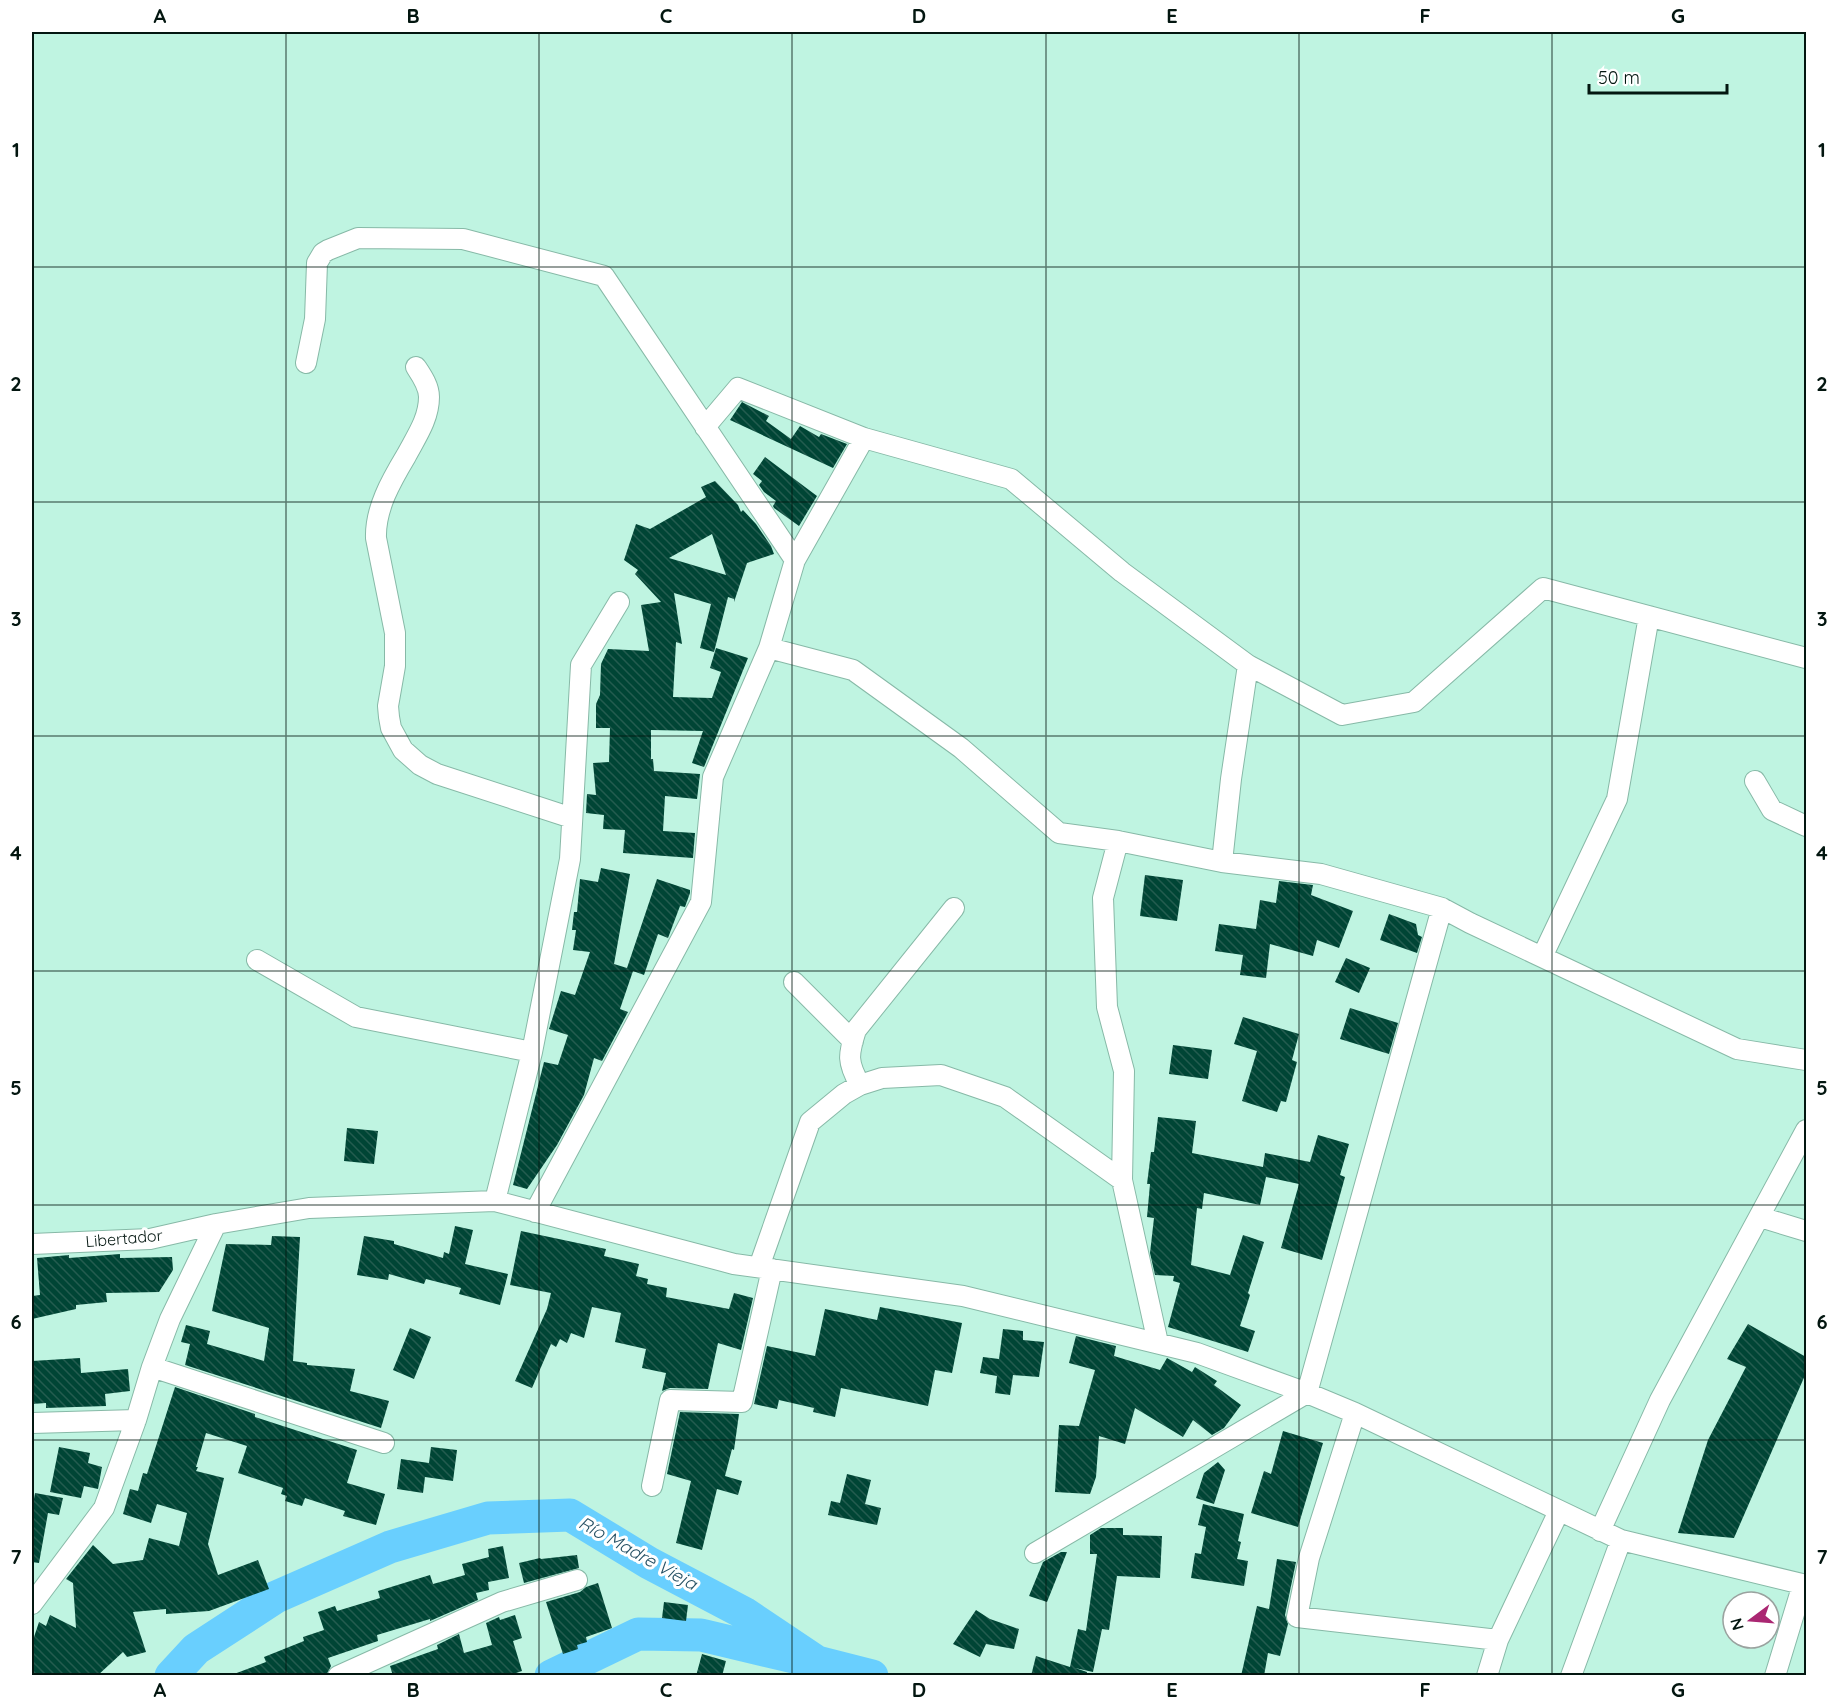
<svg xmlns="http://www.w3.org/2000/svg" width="1838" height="1707" viewBox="0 0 1838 1707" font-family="Quicksand,sans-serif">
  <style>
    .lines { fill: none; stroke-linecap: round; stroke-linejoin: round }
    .river { stroke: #69cffe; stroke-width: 33 }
    .building { fill: url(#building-back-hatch); fill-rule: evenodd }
    .minor-casing { stroke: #87b9a7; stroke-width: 22 }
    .minor { stroke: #fff; stroke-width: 20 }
    .grid { fill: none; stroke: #031610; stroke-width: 1.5; stroke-opacity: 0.55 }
    .labels { text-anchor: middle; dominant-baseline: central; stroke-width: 6; stroke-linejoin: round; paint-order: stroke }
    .street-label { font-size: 16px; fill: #031610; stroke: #fff }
    .water-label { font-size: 18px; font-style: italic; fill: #255064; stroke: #fff }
    .neatline { fill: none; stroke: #031610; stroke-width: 2 }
    .grid-label { font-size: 20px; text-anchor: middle; font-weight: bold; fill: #031610 }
  </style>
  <defs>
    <pattern id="building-back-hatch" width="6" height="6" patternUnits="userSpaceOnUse" patternTransform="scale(1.5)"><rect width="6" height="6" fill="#004535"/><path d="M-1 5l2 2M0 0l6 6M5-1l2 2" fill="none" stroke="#245c4f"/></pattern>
  </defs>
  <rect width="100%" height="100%" fill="#bff4e1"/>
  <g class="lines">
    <path class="river" d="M171 1676 196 1649 276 1597 390 1547 488 1518 570 1515 649 1563 744 1613 817 1662 872 1676
      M551 1676 638 1634 701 1635 798 1658"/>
  </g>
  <path class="building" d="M742 402 769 416 766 421 791 439 800 426 819 437 821 434 847 444 833 468 730 420Z
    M765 457 817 496 799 526 774 508 773 506 776 501 764 492 759 485 762 481 753 474Z
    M715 481 738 505 741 512 743 510 756 524 771 546 774 554 747 563 734 602V599L728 597 714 652 700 648 711 604 674 593 682 644 676 642 673 697 712 698 721 672 710 668 716 648 748 658 704 767 692 763 703 731 651 730V759H653L654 771 700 774 697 799 665 796 663 831 695 833 693 858 623 853 625 830 603 829 604 815 586 813 587 794 596 795 593 763 609 762 610 728H596V704L600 695 601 664 608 649 649 651 641 605 661 602 635 574 638 570 624 560 636 524 650 529 706 497 701 487ZM712 534 726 575 669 558Z
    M601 868 630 874 614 964 627 968 657 879 690 890V893L685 907 680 906 668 938 658 934 644 975 633 971 620 1009 628 1012 602 1061 594 1058 584 1095 557 1145 527 1189 513 1185 544 1062 558 1065 568 1035 549 1029 561 991 575 995 590 952 573 950 576 930H572L574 912H577L580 879 598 882Z
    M1145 875 1183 880 1177 921 1140 916Z
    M1279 881 1313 885 1311 895 1353 911 1339 948 1317 940 1313 956 1270 944 1266 978 1240 975 1243 955 1215 951 1219 924 1256 929 1260 900 1276 903Z
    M1389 914 1416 924 1418 935 1422 937 1417 953 1380 940Z
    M1346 958 1370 968 1359 993 1335 982Z
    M1350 1008 1398 1023 1389 1054 1340 1039Z
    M1243 1017 1299 1034 1292 1060 1297 1062 1286 1102 1281 1101 1277 1112 1242 1101 1257 1051 1234 1044Z
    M1173 1045 1212 1050 1208 1079 1169 1074Z
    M1158 1117 1196 1121 1192 1153 1263 1167 1265 1153 1310 1162 1318 1135 1349 1144 1340 1175 1345 1177 1322 1260 1281 1248 1299 1184 1266 1177 1260 1205 1204 1193 1202 1209 1197 1208 1191 1265 1230 1275 1243 1235 1264 1242 1248 1293 1250 1295 1240 1326 1255 1331 1248 1352 1168 1327 1180 1283 1173 1281 1174 1276 1155 1275 1150 1253 1154 1218 1147 1217 1150 1184H1147L1151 1152H1154Z
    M347 1128 378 1131 374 1164 344 1161Z
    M455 1226 473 1230 465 1264 508 1274 500 1305 459 1294 461 1288 426 1279 424 1284 389 1274 388 1280 357 1275 364 1236 394 1241V1244L443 1258 444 1252 449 1254Z
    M521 1231 606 1249 604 1256 639 1264 636 1276 648 1279 647 1284 667 1288 666 1297 729 1309 734 1293 753 1298 741 1350 718 1343 708 1389 670 1388 662 1391 666 1373 642 1368 646 1349 615 1342 621 1313 592 1307 584 1338 571 1333 567 1343 560 1339 556 1347 551 1344 532 1388 515 1381 547 1309 551 1293 510 1285Z
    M272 1236 300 1237 293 1361 307 1363V1365L355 1369 350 1391 389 1401 381 1428 185 1365 190 1344 181 1342 186 1325 210 1331 207 1344 264 1361 269 1328 212 1311 226 1244 271 1245Z
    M120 1254V1258L172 1257 173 1270 159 1292 106 1293 107 1302 76 1305V1309L32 1319V1296L40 1295 37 1258 69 1255V1258Z
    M880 1307 962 1323 952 1373 935 1370 928 1406 841 1388 835 1417 813 1412 814 1408 779 1400 777 1409 754 1404 767 1346 815 1356 825 1309 877 1320Z
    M1748 1324 1806 1357V1373L1734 1538 1678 1533 1708 1440 1746 1367 1727 1359Z
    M410 1328 431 1337 414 1379 393 1370Z
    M1003 1329 1023 1331V1340L1044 1342 1039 1377 1013 1375 1010 1395 995 1393 997 1376 980 1373 983 1357 999 1359Z
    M1076 1336 1116 1346 1114 1356 1160 1370 1167 1358 1192 1372 1195 1367 1217 1381 1214 1385 1241 1405 1224 1428 1212 1435 1193 1420 1183 1437 1135 1408 1125 1444 1099 1436 1096 1477 1090 1494 1055 1492 1059 1425 1079 1426 1095 1370 1069 1363Z
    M80 1358 81 1373 128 1369 130 1391 105 1394 106 1406 46 1408V1403L32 1404V1361Z
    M175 1387 255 1414V1417L357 1450 347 1483 385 1494 376 1525 343 1516 345 1511 305 1498 302 1506 285 1501 287 1496 281 1494 283 1488 238 1473 247 1446 206 1433 196 1467H198L196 1471 224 1478 208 1544 218 1575 258 1560 269 1589 209 1611 166 1614V1609L133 1612 146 1652 127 1657 123 1652 97 1676H32V1643L39 1622 46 1626 50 1615 76 1628 73 1583 66 1579 93 1545 113 1564 143 1560 149 1538 179 1546 187 1513 157 1504 151 1523 123 1514 130 1489 138 1491 143 1473 147 1474Z
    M680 1412 739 1414 734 1450 732 1449 725 1476 742 1481 738 1495 717 1489 702 1550 676 1543 691 1481 667 1474Z
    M1283 1431 1323 1443 1298 1527 1251 1513 1264 1471 1271 1474Z
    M59 1447 90 1453 88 1463 102 1467 98 1489 84 1486 81 1498 50 1492Z
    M431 1447 457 1450 453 1481 425 1477 423 1493 397 1489 401 1459 429 1463Z
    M1218 1462 1225 1470 1214 1504 1196 1498 1204 1473Z
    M847 1474 871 1480 865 1504 881 1508 877 1525 828 1515 831 1501 840 1503Z
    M35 1493 63 1498 59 1515 48 1513 39 1563 32 1562V1511Z
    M1203 1504 1244 1514 1238 1541 1241 1542 1237 1559 1248 1561 1244 1586 1191 1578 1195 1553 1201 1554 1206 1527 1198 1525Z
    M1101 1528H1123V1535L1162 1536 1160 1578 1117 1576 1109 1630 1102 1629 1093 1672 1075 1668 1087 1672V1676H1031L1036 1656 1070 1667 1078 1629 1086 1631 1097 1554H1090V1535Z
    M503 1546 509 1578 488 1582 489 1590 476 1593 478 1600 430 1621V1619L377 1635 378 1641 328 1658 331 1666 326 1676H234V1674L266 1662 264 1657 304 1641 303 1637 324 1630 318 1612 335 1606 337 1611 380 1598 378 1591 430 1575 433 1584 465 1575 462 1564 489 1557 488 1549Z
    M1061 1552H1067L1047 1602 1029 1596 1043 1562Z
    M577 1555 579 1568 524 1583 519 1563 540 1558 541 1559Z
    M1277 1559 1296 1562 1285 1615 1288 1624 1280 1656 1268 1653 1264 1676H1241L1257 1606 1269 1609Z
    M598 1583 612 1628 586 1637 587 1642 577 1645 578 1649 563 1654 546 1602 580 1592 586 1587Z
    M664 1602 688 1605 686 1621 662 1618Z
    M976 1610 990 1619 1019 1629 1014 1649 986 1644 980 1657 953 1644Z
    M515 1615 522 1638 513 1641 522 1671 507 1676H393L390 1666 438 1649 437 1645 459 1634 464 1653 492 1645 486 1623 499 1617 500 1620Z
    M702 1654 726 1661 722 1676H696Z"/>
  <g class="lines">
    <g class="minor-casing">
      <path id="minor" d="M306 363 315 319 317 263 323 253 328 250 358 238 463 239 604 276 795 560 769 648 853 670 961 748 1059 833 1118 841 1222 862 1321 874 1442 908 1470 923 1737 1049 1806 1060
        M416 367C422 376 429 386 429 397 429 419 416 437 406 456 391 481 375 509 376 538L395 633V666L388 706 389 717 391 728 403 750 420 765 437 774 572 818
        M705 427 738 388 864 438 1011 479 1122 572 1248 665 1342 715 1414 702 1543 588 1806 658
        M795 560 864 438
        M1755 781 1772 810 1806 826
        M1118 841 1103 898 1107 1007 1124 1071 1122 1180
        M1222 862 1231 779 1248 665
        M1542 957 1617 799 1649 616
        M257 960 356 1017 532 1052
        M794 982 853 1041
        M860 1085C847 1062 848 1055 856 1030L954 908
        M495 1201 532 1052 570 859 581 665 619 602
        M535 1212 701 902 713 777 769 648
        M1760 1217 1806 1231
        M32 1244 150 1239 216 1224 309 1208 495 1201 734 1264 963 1296 1197 1353 1307 1393 1355 1413 1621 1540 1806 1585
        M759 1267 810 1122 844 1094 860 1085 882 1078 941 1075 1005 1097 1122 1180 1158 1343
        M152 1367 384 1443
        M1355 1413 1309 1558 1297 1617 1498 1640
        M32 1423 136 1420
        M652 1486 670 1400 742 1402 772 1269
        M1600 1531 1660 1400 1806 1130
        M1035 1553 1307 1393 1442 908
        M32 1604 104 1508 136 1420 152 1367 170 1319 216 1224
        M338 1676 502 1602 577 1580
        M1487 1676 1498 1640 1559 1511
        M1571 1676 1621 1540
        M1775 1676 1803 1584"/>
    </g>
    <use href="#minor" class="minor"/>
  </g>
  <path class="grid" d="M286 32V1676M539 32V1676M792 32V1676M1046 32V1676M1299 32V1676M1552 32V1676M32 267H1806M32 502H1806M32 736H1806M32 971H1806M32 1205H1806M32 1440H1806"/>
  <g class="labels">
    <g class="street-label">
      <text transform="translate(124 1238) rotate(-5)">Libertador</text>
    </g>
    <g class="water-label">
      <text transform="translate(638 1553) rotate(29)">Río Madre Vieja</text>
    </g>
  </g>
  <rect width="1838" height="1707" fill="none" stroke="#ffffff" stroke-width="66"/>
  <g transform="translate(1751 1620) rotate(254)"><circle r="28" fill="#ffffff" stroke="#9aa29f" stroke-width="1.5"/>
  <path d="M0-4.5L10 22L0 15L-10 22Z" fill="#aa2772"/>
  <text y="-9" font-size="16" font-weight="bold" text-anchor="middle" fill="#031610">N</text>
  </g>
  <path d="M1589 84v9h138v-9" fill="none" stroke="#031610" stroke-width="3"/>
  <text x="1598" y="84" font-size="18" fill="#031610" stroke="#ffffff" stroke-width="4.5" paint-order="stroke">50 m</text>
  <rect x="33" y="33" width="1772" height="1641" class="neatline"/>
  <g class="grid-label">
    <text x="160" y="23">A</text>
    <text x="413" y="23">B</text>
    <text x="666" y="23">C</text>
    <text x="919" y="23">D</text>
    <text x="1172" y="23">E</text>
    <text x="1425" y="23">F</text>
    <text x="1678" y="23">G</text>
    <text x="16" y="157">1</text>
    <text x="1822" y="157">1</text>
    <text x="16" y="391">2</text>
    <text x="1822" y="391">2</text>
    <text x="16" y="626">3</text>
    <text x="1822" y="626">3</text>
    <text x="16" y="860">4</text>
    <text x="1822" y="860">4</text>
    <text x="16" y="1095">5</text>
    <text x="1822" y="1095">5</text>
    <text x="16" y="1329">6</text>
    <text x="1822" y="1329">6</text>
    <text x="16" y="1564">7</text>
    <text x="1822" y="1564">7</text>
    <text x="160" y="1697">A</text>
    <text x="413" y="1697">B</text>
    <text x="666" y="1697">C</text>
    <text x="919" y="1697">D</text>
    <text x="1172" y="1697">E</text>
    <text x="1425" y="1697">F</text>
    <text x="1678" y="1697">G</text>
  </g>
</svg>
